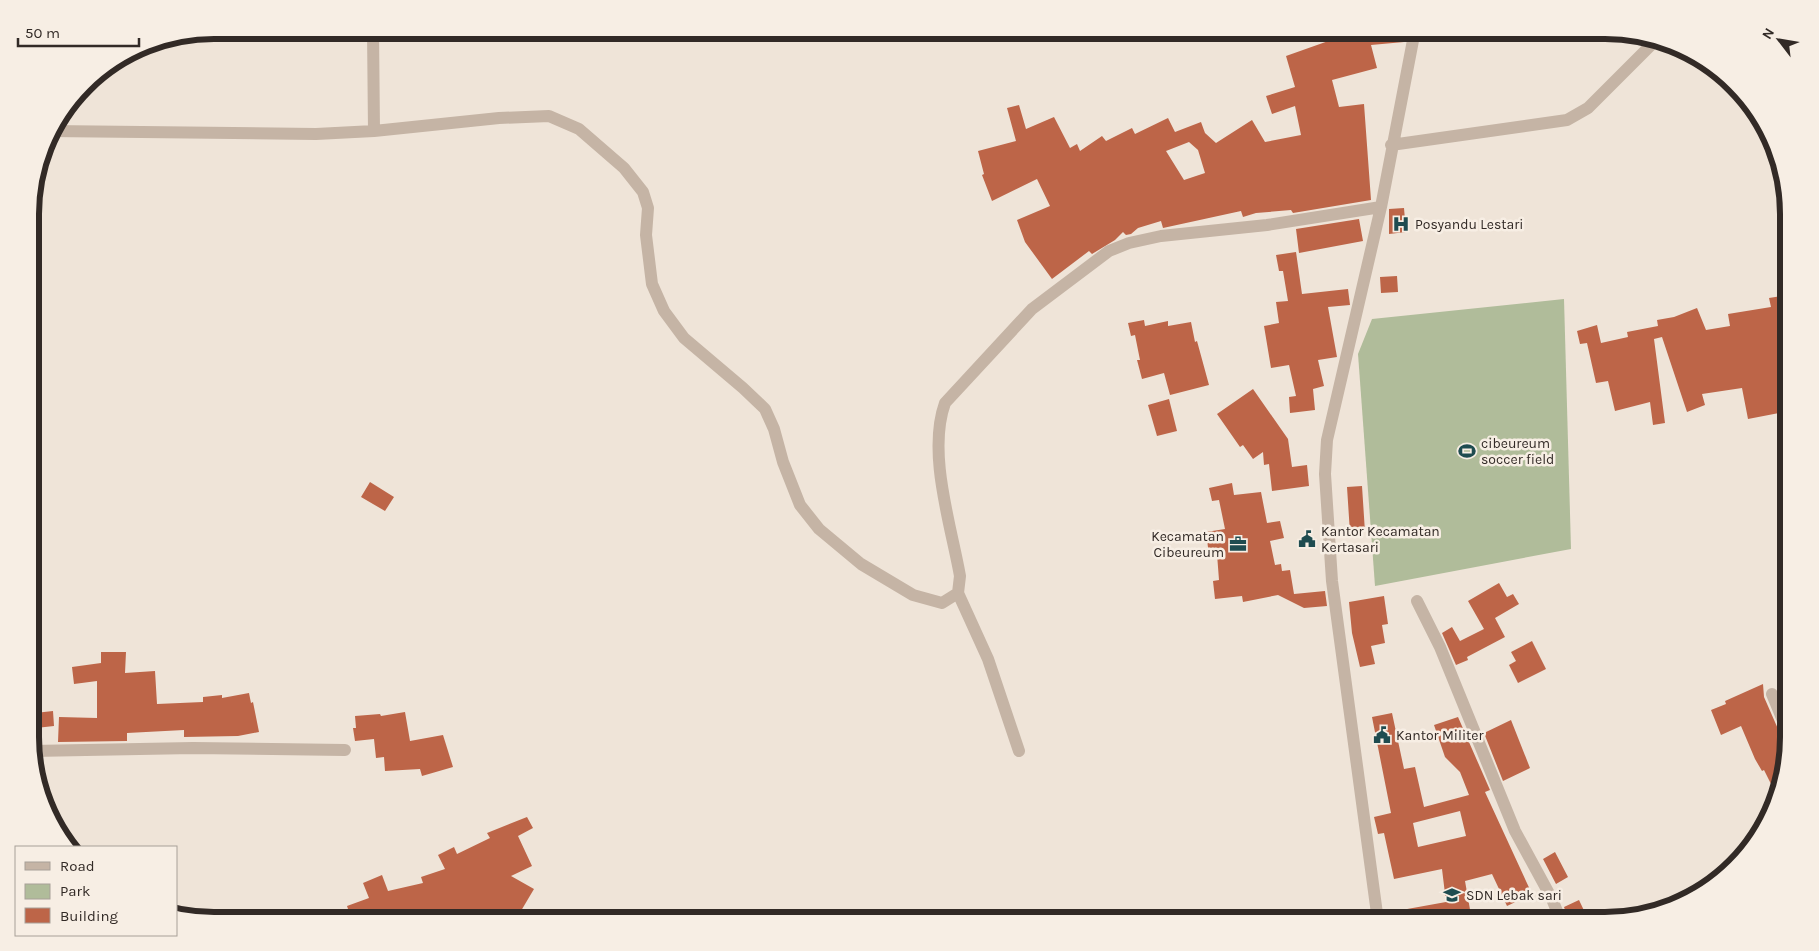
<svg xmlns="http://www.w3.org/2000/svg" width="1819" height="951" viewBox="0 0 1819 951" font-family="Karla,sans-serif">
  <style>
    .green { fill: #b0bc9a }
    .building { fill: #bd6548; fill-rule: evenodd }
    .lines { fill: none; stroke-linecap: round; stroke-linejoin: round }
    .minor { stroke: #c5b4a5; stroke-width: 12 }
    .labels { text-anchor: middle; dominant-baseline: central; stroke-width: 5; stroke-linejoin: round; paint-order: stroke }
    .poi-label { font-size: 14px; fill: #322a26; stroke: #f7eee4; text-anchor: start }
    .rim { fill: none; stroke: #322a26; stroke-width: 6 }
  </style>
  <rect width="100%" height="100%" fill="#efe4d8"/>
  <path class="green" d="M1564 299 1571 549 1375 586 1358 354 1372 319Z"/>
  <path class="building" d="M1341 30H1407L1404 42 1371 45 1377 68 1332 80 1339 107 1364 104 1371 200 1293 213 1291 210 1256 213 1243 217 1241 211 1163 228 1161 221 1138 228 1131 234 1126 235 1123 232 1115 240 1092 254 1089 251 1052 279 1025 242 1017 220 1050 206 1037 179 992 201 982 175 984 174 978 151 1016 141 1007 108 1019 105 1026 129 1054 117 1070 148 1077 144 1080 151 1102 136 1106 141 1132 128 1135 134 1168 118 1175 132 1201 122 1205 133 1216 143 1252 120 1265 142 1301 135 1295 106 1272 114 1266 96 1295 87 1286 56 1334 39 1333 32ZM1189 142 1198 150 1205 173 1184 180 1166 151Z
    M1404 208 1406 232 1389 234V209Z
    M1359 219 1363 241 1299 253 1296 229Z
    M1296 252 1302 294 1348 289 1350 305 1328 307 1337 357 1318 360 1324 386 1313 389 1315 410 1290 413 1289 397 1296 396 1289 365 1271 368 1264 326 1279 323 1276 302 1288 301 1283 271H1279L1276 255Z
    M1397 276 1398 292 1381 293 1380 277Z
    M1788 295V401L1777 404 1779 413 1748 419 1742 388 1702 394 1705 405 1687 412 1662 337 1654 339 1665 423 1653 425 1650 402 1615 411 1608 381 1596 383 1587 343 1580 344 1577 331 1597 325 1601 343 1628 337 1627 332 1658 326 1657 320 1674 317 1697 308 1706 330 1730 326 1728 314 1771 307 1769 298Z
    M1144 320 1145 326 1168 321V326L1191 322 1195 342 1197 341 1209 385 1170 395 1164 373 1142 379 1137 360H1140L1135 335 1131 336 1128 323Z
    M1253 389 1288 439 1292 467 1307 465 1309 486 1272 491 1269 464 1264 465 1263 452 1253 459 1243 445 1240 447 1217 414Z
    M1169 399 1177 431 1157 436 1148 405Z
    M370 482 394 497 385 511 361 497Z
    M1232 483 1234 495 1261 492 1267 523 1280 521 1284 538 1270 541 1275 565 1281 564 1282 571 1290 570 1294 594 1325 591 1327 606 1304 608 1278 595 1243 602 1242 596 1215 599 1213 581 1219 580 1217 554 1209 555 1206 532 1225 529 1219 500 1212 501 1209 488Z
    M1362 486 1365 532 1350 533 1347 487Z
    M1499 583 1507 597 1513 594 1519 604 1495 618 1505 637 1467 657 1468 660 1456 665 1442 633 1452 627 1460 641 1484 629 1468 601Z
    M1384 596 1388 624 1382 625 1385 643 1371 646 1375 664 1360 667 1352 633 1349 602Z
    M1532 641 1546 669 1518 683 1509 665 1516 661 1511 652Z
    M101 652H126L125 673 155 671 157 704 203 702V697L222 695V698L249 693 251 703 253 702 259 732 238 736 184 737V730L127 733V741L58 742 59 717 97 718V681L74 684 72 667 101 663Z
    M1763 684 1764 697 1782 738 1788 743 1776 794 1764 770 1762 771 1755 759 1741 726 1721 735 1711 710 1726 704 1725 701Z
    M53 711 54 726 36 728 35 713Z
    M405 712 410 741 443 735 453 767 422 776 420 769 385 771 384 757 376 758 374 739 355 741 353 728H356L355 716 380 714 381 716Z
    M1392 713 1404 769 1415 767 1424 807 1469 795 1460 772 1445 757 1434 725 1458 717 1490 790 1485 792 1532 894 1507 906 1492 874 1465 881 1472 921H1386L1385 913 1446 902 1442 869 1394 879 1384 833 1378 834 1374 817 1391 813 1372 717ZM1460 811 1466 836 1418 847 1413 823Z
    M1511 720 1530 768 1503 781 1484 733Z
    M527 817 533 828 518 836 532 866 511 876 534 889 515 921H444L441 915 423 921H352L347 906 369 898 363 883 382 875 388 891 423 883 421 877 445 869 438 855 454 847 457 854 490 838 487 833Z
    M1555 852 1568 877 1556 884 1543 859Z
    M1579 900 1589 921H1569L1564 907Z"/>
  <g class="lines">
    <path class="minor" d="M373 30 374 131
      M50 131 316 134 374 131 499 118 549 116 579 129 624 168 643 192 648 208 646 235 652 284 664 311 684 338 743 388 765 409 774 429 783 462 800 505 819 529 861 564 913 595 942 603 958 593 960 576C951 525 927 453 945 403L1032 309 1109 251 1129 243 1161 236 1267 225 1381 207
      M1391 145 1567 120 1588 108 1655 41
      M958 593 988 659 1019 751
      M1417 601 1440 647 1515 831 1552 899 1561 921
      M1772 694 1789 735
      M32 751 193 748 345 750
      M1378 921 1332 581 1325 474 1327 440 1381 207 1415 30"/>
  </g>
  <defs>
    <g id="hospital-bare" transform="scale(1.35)"><path d="M-5-5h3v3.5h4V-5h3V5h-3V1.5h-4V5h-3Z" fill="#1f4c50" stroke="#f7eee4" stroke-width="2.5" paint-order="stroke"/></g>
    <g id="stadium-bare" transform="scale(1.35)"><path d="M0-5a6.5 5 0 1 0 0 10a6.5 5 0 1 0 0-10ZM-3.5-1.8h7v3.6h-7Z" fill="#1f4c50" stroke="#f7eee4" stroke-width="2.5" paint-order="stroke"/></g>
    <g id="civic-bare" transform="scale(1.35)"><path d="M-.6-6.5H3V-4.5H.6V-3L4-1V1h2V6H-6V1h2V-1L-.6-3ZM-1.2 2.5V6h2.4V2.5Z" fill="#1f4c50" stroke="#f7eee4" stroke-width="2.5" paint-order="stroke"/></g>
    <g id="office-bare" transform="scale(1.35)"><path d="M-6-3h4V-5.5h4V-3h4V5H-6ZM-1-4.5V-3h2v-1.5ZM-6 0V1H6V0Z" fill="#1f4c50" stroke="#f7eee4" stroke-width="2.5" paint-order="stroke"/></g>
    <g id="school-bare" transform="scale(1.35)"><path d="M0-5L7-2L0 1L-7-2ZM-4 1L0 2.5L4 1V4Q0 6-4 4Z" fill="#1f4c50" stroke="#f7eee4" stroke-width="2.5" paint-order="stroke"/></g>
  </defs>
  <g fill-rule="evenodd">
    <use href="#hospital-bare" x="1401" y="224"/>
    <use href="#stadium-bare" x="1467" y="451"/>
    <use href="#civic-bare" x="1307" y="539"/>
    <use href="#office-bare" x="1238" y="544"/>
    <use href="#civic-bare" x="1382" y="735"/>
    <use href="#school-bare" x="1452" y="895"/>
  </g>
  <g class="labels">
    <g class="poi-label">
      <text x="1415" y="224">Posyandu Lestari</text>
      <text x="1481" y="443">cibeureum<tspan x="1481" dy="16">soccer field</tspan></text>
      <text x="1321" y="531">Kantor Kecamatan<tspan x="1321" dy="16">Kertasari</tspan></text>
      <text x="1224" y="536" text-anchor="end">Kecamatan<tspan x="1224" dy="16">Cibeureum</tspan></text>
      <text x="1396" y="735">Kantor Militer</text>
      <text x="1466" y="895">SDN Lebak sari</text>
    </g>
  </g>
  <path d="M0 0H1819V951H0ZM214 39H1605A175 175 0 0 1 1780 214V737A175 175 0 0 1 1605 912H214A175 175 0 0 1 39 737V214A175 175 0 0 1 214 39Z" fill="#f7eee4" fill-rule="evenodd"/>
  <path class="rim" d="M214 39H1605A175 175 0 0 1 1780 214V737A175 175 0 0 1 1605 912H214A175 175 0 0 1 39 737V214A175 175 0 0 1 214 39Z"/>
  <rect x="15" y="846" width="162" height="90" fill="#f7eee4" stroke="#a8a098"/>
  <rect x="25" y="862" width="25" height="8" fill="#c5b4a5" stroke="#a8a098"/>
  <text x="60" y="871" font-size="15" fill="#322a26">Road</text>
  <rect x="25" y="884" width="25" height="15" fill="#b0bc9a" stroke="#a8a098"/>
  <text x="60" y="896" font-size="15" fill="#322a26">Park</text>
  <rect x="25" y="908" width="25" height="15" fill="#bd6548" stroke="#a8a098"/>
  <text x="60" y="921" font-size="15" fill="#322a26">Building</text>
  <g transform="translate(1779 40) rotate(301)" stroke="#f7eee4" stroke-width="4" paint-order="stroke">
  <path d="M0-4L9 19L0 12L-9 19Z" fill="#322a26"/>
  <text y="-8" font-size="14" font-weight="bold" text-anchor="middle" fill="#322a26">N</text>
  </g>
  <path d="M18 38v8h121v-8" fill="none" stroke="#322a26" stroke-width="2.5"/>
  <text x="25" y="38" font-size="15" fill="#322a26" stroke="#f7eee4" stroke-width="4" paint-order="stroke">50 m</text>
</svg>
